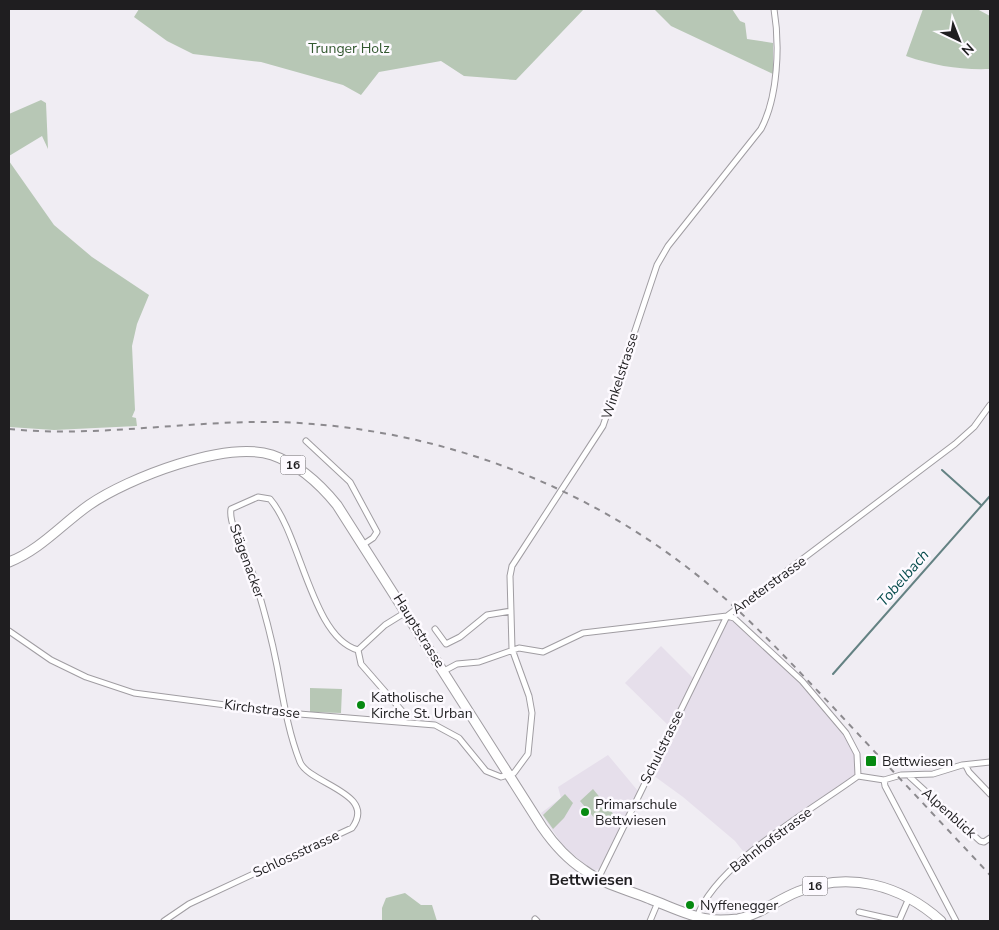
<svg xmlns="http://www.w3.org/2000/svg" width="999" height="930" viewBox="0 0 999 930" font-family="'Nunito Sans',sans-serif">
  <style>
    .built { fill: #e6dfeb }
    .green { fill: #b7c7b5 }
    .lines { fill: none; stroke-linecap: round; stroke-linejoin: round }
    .stream { stroke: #648283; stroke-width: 2 }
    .minor-casing { stroke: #a09da2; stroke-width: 7 }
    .primary-casing { stroke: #a09da2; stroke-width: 11 }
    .minor { stroke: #fff; stroke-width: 5 }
    .primary { stroke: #fff; stroke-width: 9 }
    .rail { stroke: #8c8a8e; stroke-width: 2; stroke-dasharray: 6 6; stroke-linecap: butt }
    .poi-dot { fill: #068911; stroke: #fdfaff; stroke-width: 2 }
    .labels { text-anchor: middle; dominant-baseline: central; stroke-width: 5; stroke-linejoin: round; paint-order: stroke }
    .shield { fill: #fdfaff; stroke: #626063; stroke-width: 1 }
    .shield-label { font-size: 12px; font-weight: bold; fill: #1f1e20 }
    .park-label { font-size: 14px; fill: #335930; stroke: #fdfaff }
    .street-label { font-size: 14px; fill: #1f1e20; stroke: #fdfaff }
    .poi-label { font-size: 14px; fill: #1f1e20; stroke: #fdfaff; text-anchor: start }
    .water-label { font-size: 15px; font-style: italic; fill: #084d4e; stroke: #fdfaff }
    .quarter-label { font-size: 16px; font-weight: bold; fill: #1f1e20; stroke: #fdfaff }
  </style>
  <rect width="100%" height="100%" fill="#f0edf3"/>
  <path class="built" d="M727 616 734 618 811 692 856 750 858 776 746 855 735 841 683 797 650 773Z
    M661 646 693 678 670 727 625 683Z
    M608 755 638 791 599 869 593 871 564 847 541 813 561 798 558 787Z"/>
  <path class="green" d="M139 9H584L516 80 464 76 441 61 379 72 361 95 343 85 261 62 193 54 167 41 134 17Z
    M654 9H732L740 21 745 23 747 39 773 43V74L671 26Z
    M923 9H977L990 16V69C960 70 935 66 906 56Z
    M41 100 46 103 48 149 42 136 9 156V114Z
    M9 161 54 225 92 257 149 295 137 324 132 346 135 410 132 417 136 418 137 426 54 430 9 427Z
    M310 688 342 689 341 713 310 712Z
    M593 789 615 816 602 827 580 801Z
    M565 794 573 803 564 818 553 829 543 815Z
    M405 893 421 905H432L437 921H382V908L386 898Z"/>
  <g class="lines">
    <path class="stream" d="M942 470 981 505
      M833 674 990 496"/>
    <g class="minor-casing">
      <path id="minor" d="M306 441 350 482 377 532 373 538 364 544
        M435 629 446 644 460 637 487 615 511 611
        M9 631 51 660 86 677 134 693 287 713 435 725 459 738 486 771 501 777 514 773 528 754 532 713 529 696 512 649 510 576 512 566 603 426 657 265 668 246 761 129C778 97 780 45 774 9
        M444 671 457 664 479 662 519 648 543 652 583 633 727 616 734 618 802 681 846 733 857 754 858 776
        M404 721 402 711 361 664 358 650 385 625 406 612
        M966 766 969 772 990 794
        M910 777 980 841 984 842 990 838
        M884 780 901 775 933 774 962 765 990 762
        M598 879 727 616 955 444 974 427 990 405
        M859 912 899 921
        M697 917C716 863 812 810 858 776L884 780 885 786 956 921
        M535 919 537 921
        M164 921 189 904 352 828C378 793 309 784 300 762 288 732 283 698 277 666 271 635 263 606 254 577 248 559 228 525 231 509L258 497 270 499C301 535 312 638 358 650
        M650 921 658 902
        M899 921 909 898"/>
    </g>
    <g class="primary-casing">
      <path id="primary" d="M9 562C40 550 62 524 89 505 128 478 226 440 272 455 298 464 320 484 337 505L542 827C553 843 567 859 584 870 603 884 628 890 650 899 669 906 688 916 708 919 718 921 728 920 738 919 759 915 777 900 797 892 848 870 901 885 941 921"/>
    </g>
    <use href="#minor" class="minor"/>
    <use href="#primary" class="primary"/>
    <path class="rail" d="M9 429C110 439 211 415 313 424 449 435 580 485 688 568 742 609 787 659 833 707 885 763 938 819 990 875"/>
  </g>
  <g class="poi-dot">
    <circle cx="361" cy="705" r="5"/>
    <rect x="865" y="755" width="12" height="12" rx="2.5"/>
    <circle cx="585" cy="812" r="5"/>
    <circle cx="690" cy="905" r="5"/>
  </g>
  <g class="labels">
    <g class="shield">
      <rect x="280.5" y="455.5" width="25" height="19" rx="4"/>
      <rect x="802.5" y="876.5" width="25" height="19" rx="4"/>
    </g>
    <g class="shield-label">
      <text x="293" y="465">16</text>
      <text x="815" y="886">16</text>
    </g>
    <g class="park-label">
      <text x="349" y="48">Trunger Holz</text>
    </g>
    <g class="street-label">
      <text transform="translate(620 376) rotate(-72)">Winkelstrasse</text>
      <text transform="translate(247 561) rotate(70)">Stägenacker</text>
      <text transform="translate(769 585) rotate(-36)">Aneterstrasse</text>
      <text transform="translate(419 631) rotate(58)">Hauptstrasse</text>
      <text transform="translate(262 709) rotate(7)">Kirchstrasse</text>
      <text transform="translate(662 747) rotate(-64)">Schulstrasse</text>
      <text transform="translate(949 813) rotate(42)">Alpenblick</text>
      <text transform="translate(771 840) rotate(-37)">Bahnhofstrasse</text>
      <text transform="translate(296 854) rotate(-25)">Schlossstrasse</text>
    </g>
    <g class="poi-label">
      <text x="371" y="697">Katholische<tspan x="371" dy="16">Kirche St. Urban</tspan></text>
      <text x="882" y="761">Bettwiesen</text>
      <text x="595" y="804">Primarschule<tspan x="595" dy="16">Bettwiesen</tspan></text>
      <text x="700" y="905">Nyffenegger</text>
    </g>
    <g class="water-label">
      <text transform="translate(903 578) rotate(-49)">Tobelbach</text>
    </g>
    <g class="quarter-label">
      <text x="591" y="880">Bettwiesen</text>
    </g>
  </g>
  <rect width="999" height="930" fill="none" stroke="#1f1e20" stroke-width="20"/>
  <g transform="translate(959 40) rotate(137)" stroke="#fdfaff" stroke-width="4" paint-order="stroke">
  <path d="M0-4L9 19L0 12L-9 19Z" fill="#1f1e20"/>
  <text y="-8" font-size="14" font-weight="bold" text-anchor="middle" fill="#1f1e20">N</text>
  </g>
</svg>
